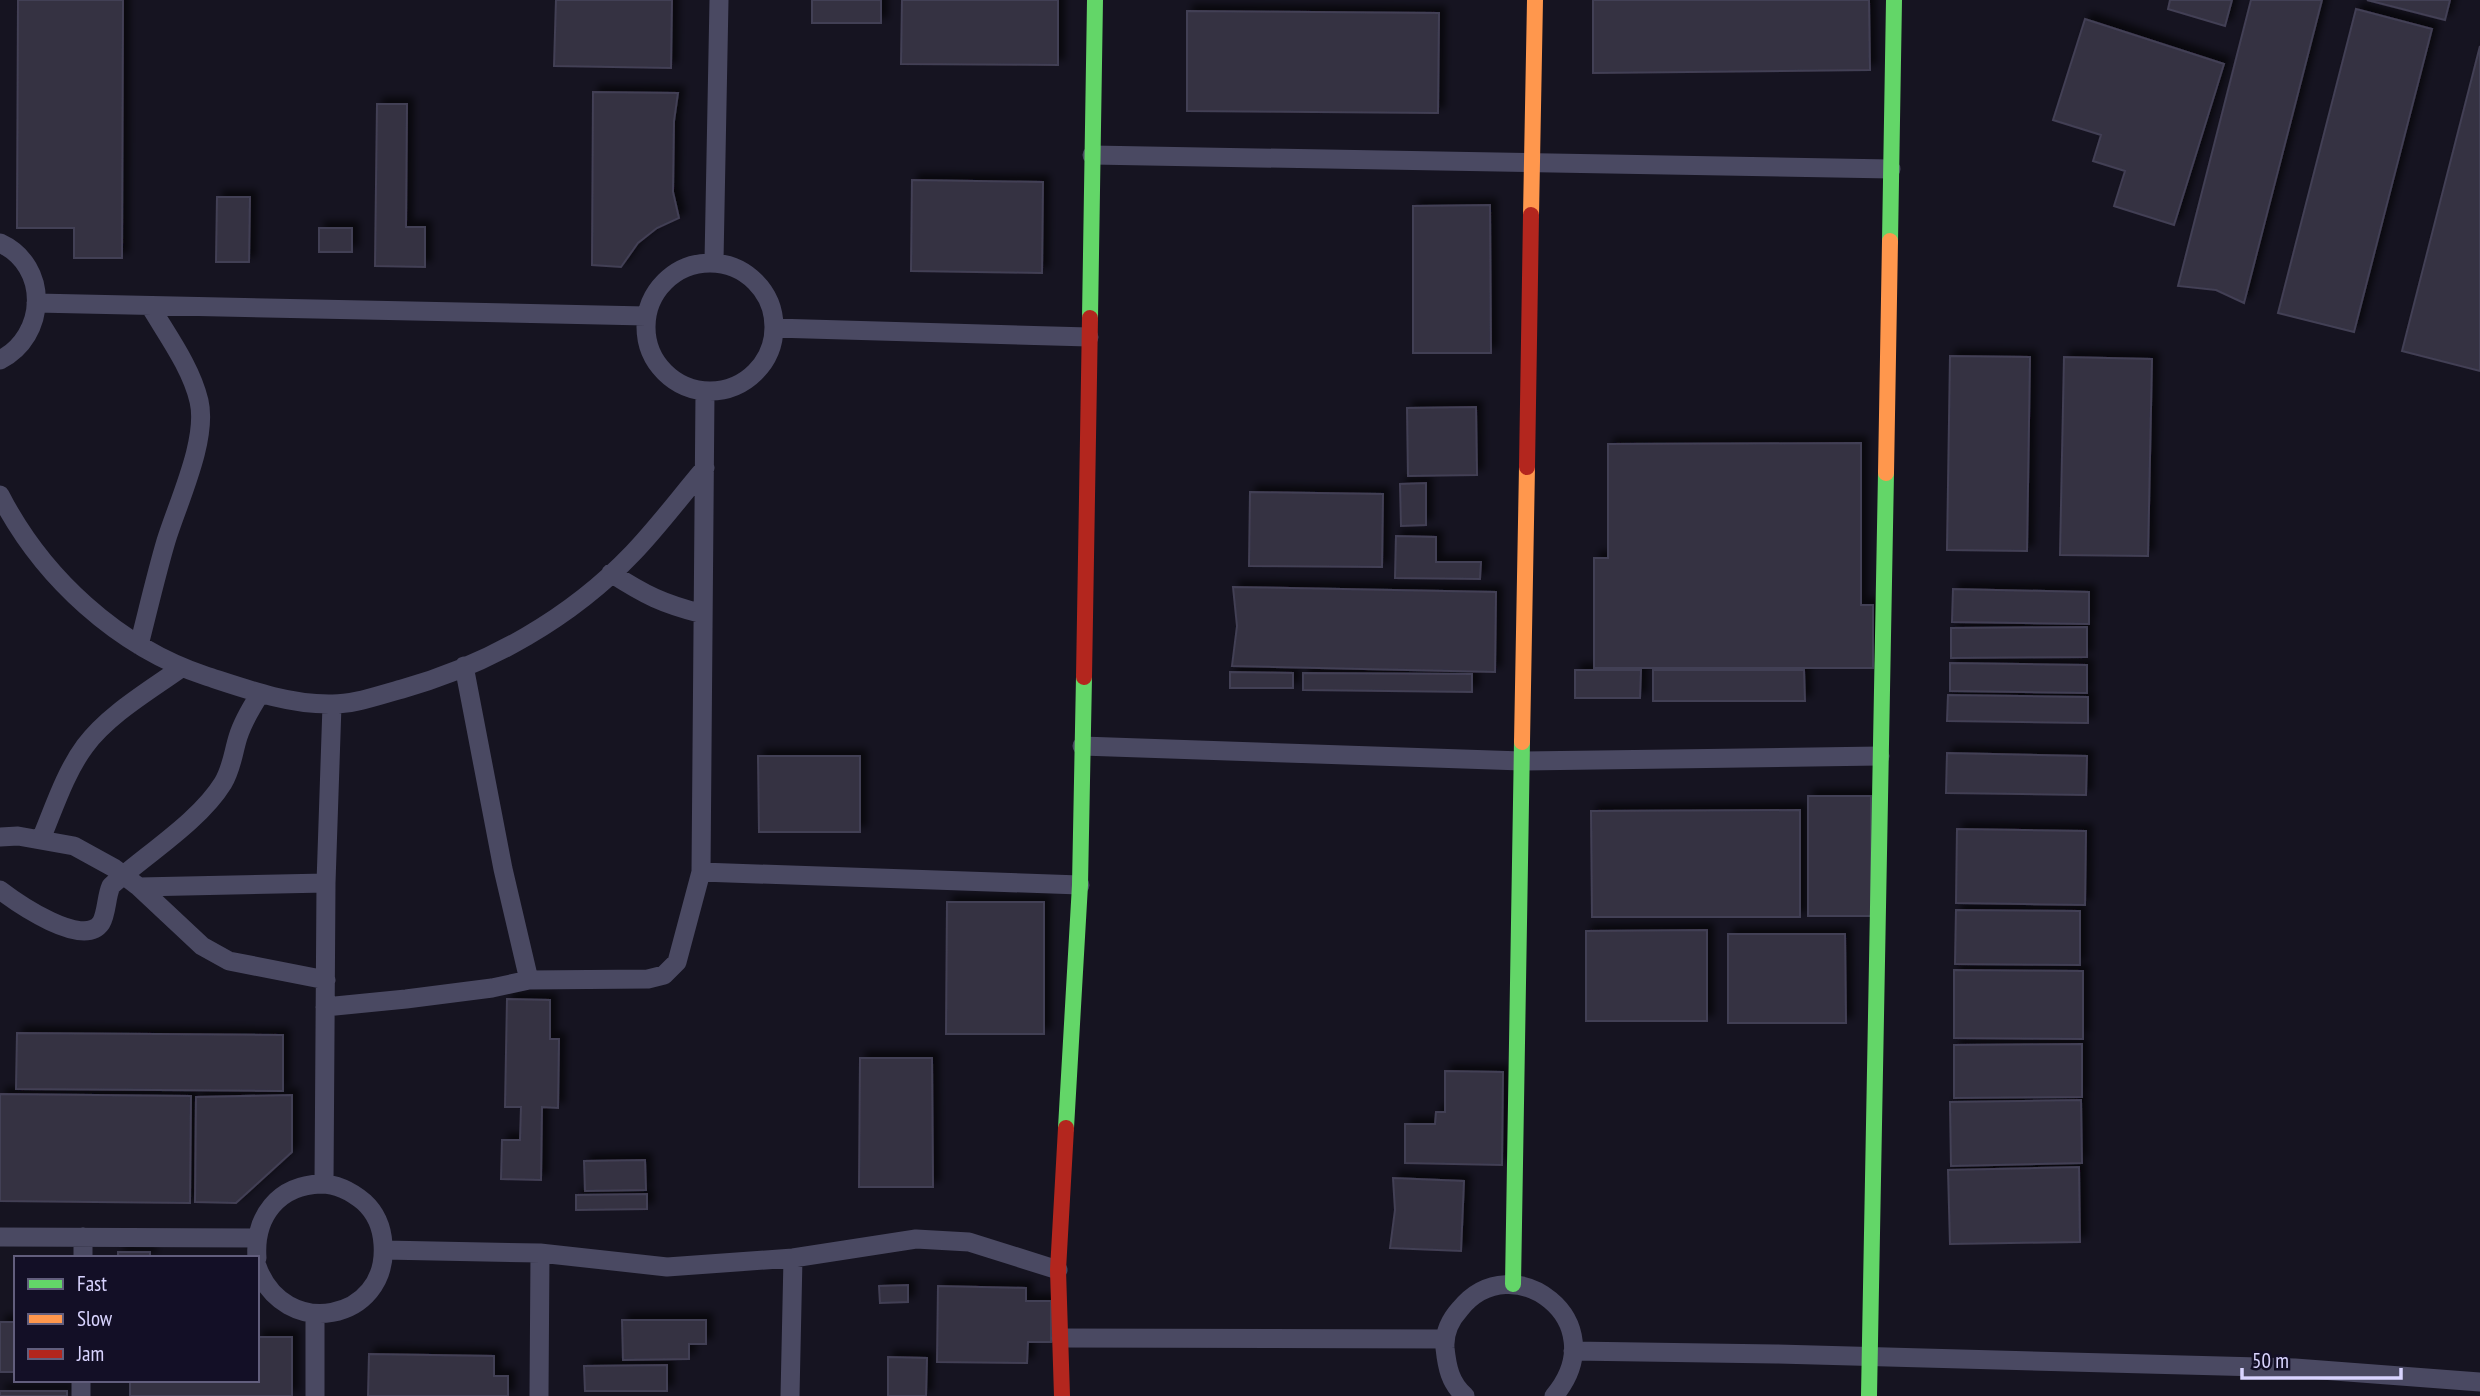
<svg xmlns="http://www.w3.org/2000/svg" width="2480" height="1396" viewBox="0 0 2480 1396" font-family="'PT Sans Narrow',sans-serif">
  <style>
    .building { fill: #343243; stroke: #433f54; stroke-width: 2; filter: url(#shadow) }
    .lines { fill: none; stroke-linecap: round; stroke-linejoin: round }
    .street { stroke: #4a4962; stroke-width: 19 }
    .fast { stroke: #63d668; stroke-width: 16 }
    .slow { stroke: #ff974d; stroke-width: 16 }
    .jam { stroke: #b3261e; stroke-width: 16 }
  </style>
  <defs>
    <filter id="shadow"><feDropShadow dx="6" dy="-6" stdDeviation="3.5" flood-color="#0009"/></filter>
  </defs>
  <rect width="100%" height="100%" fill="#161421"/>
  <path class="building" d="M18 0H123L122 258H74V228H17Z
    M556 0H672L671 68 554 66Z
    M812 0H881V23H812Z
    M902 0H1058V65L901 64Z
    M1593 0H1869L1870 70 1593 73Z
    M2170 0H2232L2225 26 2168 9Z
    M2251 0H2322L2244 303 2216 290 2178 286Z
    M2367 0H2450L2445 20Z
    M2356 9 2432 29 2354 332 2278 313Z
    M1187 11 1439 13 1438 113 1187 111Z
    M2085 19 2224 64 2174 225 2114 206 2125 171 2093 161 2101 135 2053 120Z
    M2480 46V371L2402 351Z
    M593 92 678 93 674 121 673 192 679 218 657 228 638 243 621 267 592 265Z
    M377 104H407L406 227H425V267L375 266Z
    M912 180 1043 182 1042 273 911 271Z
    M217 197H250L249 262H216Z
    M1490 205 1491 353H1413V206Z
    M319 228H352V252H319Z
    M1950 356 2030 357 2027 551 1947 550Z
    M2064 357 2152 359 2148 556 2060 555Z
    M1476 407 1477 475 1408 476 1407 408Z
    M1861 443V605H1873V668H1594V558H1608V444Z
    M1426 483V525L1401 526 1400 484Z
    M1250 492 1383 494 1382 567 1249 566Z
    M1396 536 1436 537V562H1481L1480 579 1395 578Z
    M1233 587 1496 592 1495 672 1232 666 1237 626Z
    M1953 589 2089 592V624L1952 622Z
    M2087 627V657L1951 658V628Z
    M1950 663 2087 665V693L1950 691Z
    M1575 670H1641L1640 698H1575Z
    M1653 670H1804L1805 701H1653Z
    M1230 672 1293 673V688H1230Z
    M1303 673 1472 674V692L1303 690Z
    M1948 695 2088 697V723L1947 721Z
    M1947 753 2087 756 2086 795 1946 793Z
    M758 756H860V832H759Z
    M1808 796H1871V916H1808Z
    M1800 810V917H1592L1591 811Z
    M1957 829 2086 831 2085 905 1956 903Z
    M947 902H1044V1034H946Z
    M1956 910 2080 911V965L1955 964Z
    M1707 930V1021H1586V931Z
    M1728 934H1845L1846 1023H1728Z
    M1954 970 2083 971V1039L1954 1038Z
    M507 999 550 1000V1039H559L558 1108 542 1107 541 1180 501 1179 502 1140H520L521 1107H505Z
    M17 1033 283 1035V1091L16 1089Z
    M2082 1044V1097L1954 1098V1045Z
    M860 1058H932L933 1187H859Z
    M1445 1071 1503 1072 1502 1165 1405 1163V1124H1435L1436 1112H1445Z
    M0 1094 191 1096 190 1203 0 1201Z
    M292 1095V1152L236 1203 195 1202 196 1097Z
    M2081 1100 2082 1163 1951 1166 1950 1102Z
    M645 1160 646 1190 585 1191 584 1161Z
    M2079 1167 2080 1242 1950 1244 1948 1170Z
    M1393 1178 1464 1181 1461 1251 1390 1248 1395 1210Z
    M647 1194V1209L576 1210V1195Z
    M118 1252H150V1258H118Z
    M908 1285V1302L880 1303 879 1286Z
    M938 1286 1026 1288V1301H1051V1342H1028L1027 1363 937 1362Z
    M622 1320H706V1344H689V1359L623 1360Z
    M0 1322H16V1372H0Z
    M257 1337H292V1396H130V1380H257Z
    M369 1354 494 1356V1376H508V1396H368Z
    M888 1357 927 1358 926 1396H888Z
    M667 1365V1391H585L584 1366Z
    M0 1391H67V1396H0Z"/>
  <g class="lines">
    <path class="street" d="M1092 155 1891 169
      M0 243C50 266 47 336 0 360
      M714 261 719 0
      M646 327a64 64 0 1 1 128 0a64 64 0 1 1-128 0Z
      M36 303 646 316
      M774 328 1089 337
      M0 495C42 577 118 647 206 676 246 689 287 704 329 704 353 705 379 695 402 689 488 665 571 618 633 553 658 527 681 496 705 468
      M611 573C645 595 663 604 703 614
      M139 645C148 610 156 575 166 541 178 502 208 440 199 401 191 367 167 335 150 306
      M464 666 503 869 529 980
      M1082 746 1522 761 1880 756
      M0 837 18 836 74 846 114 868 139 887 202 946 229 961 326 980
      M41 839C54 808 65 773 85 746 109 714 149 691 181 668
      M701 872 1080 885
      M139 887 326 883
      M0 890C17 903 83 949 101 923 107 913 106 897 111 886 145 855 199 822 223 783 232 768 233 753 238 737 243 721 251 708 260 694
      M325 1007 406 999 492 988 529 980 648 979 664 975 677 962 701 872 705 392
      M324 1184 326 883 332 705
      M0 1237 255 1238
      M384 1250 540 1253 667 1267 793 1258 916 1239 969 1242 1058 1270
      M83 1258V1237
      M257 1258C254 1217 278 1185 321 1184 337 1184 352 1192 364 1202 376 1213 382 1228 383 1244 389 1322 283 1341 257 1266
      M1061 1338 1445 1339
      M1573 1351 1776 1354 2295 1368 2480 1382
      M81 1396V1380
      M315 1396V1314
      M539 1396 540 1253
      M790 1396 793 1258
      M1465 1396C1450 1383 1447 1367 1445 1348 1444 1333 1450 1320 1460 1309 1512 1244 1617 1321 1554 1396"/>
    <path class="fast" d="M1890 241 1894 0
      M1090 318 1095 0
      M1066 1128 1080 885 1084 677
      M1513 1284 1522 742
      M1869 1396 1886 473"/>
    <path class="slow" d="M1531 215 1535 0
      M1886 473 1890 241
      M1522 742 1527 467"/>
    <path class="jam" d="M1527 467 1531 215
      M1084 677 1090 318
      M1062 1396 1058 1270 1066 1128"/>
  </g>
  <rect x="14" y="1256" width="245" height="126" fill="#130f26" stroke="#625e7d" stroke-width="2"/>
  <rect x="28" y="1279" width="35" height="10" fill="#63d668" stroke="#625e7d" stroke-width="2"/>
  <text x="77" y="1291" font-size="21" fill="#d9d4ff">Fast</text>
  <rect x="28" y="1314" width="35" height="10" fill="#ff974d" stroke="#625e7d" stroke-width="2"/>
  <text x="77" y="1326" font-size="21" fill="#d9d4ff">Slow</text>
  <rect x="28" y="1349" width="35" height="10" fill="#b3261e" stroke="#625e7d" stroke-width="2"/>
  <text x="77" y="1361" font-size="21" fill="#d9d4ff">Jam</text>
  <path d="M2242 1368v10h159v-10" fill="none" stroke="#d9d4ff" stroke-width="3.5"/>
  <text x="2252" y="1368" font-size="21" fill="#d9d4ff" stroke="#130f26" stroke-width="5" paint-order="stroke">50 m</text>
</svg>
